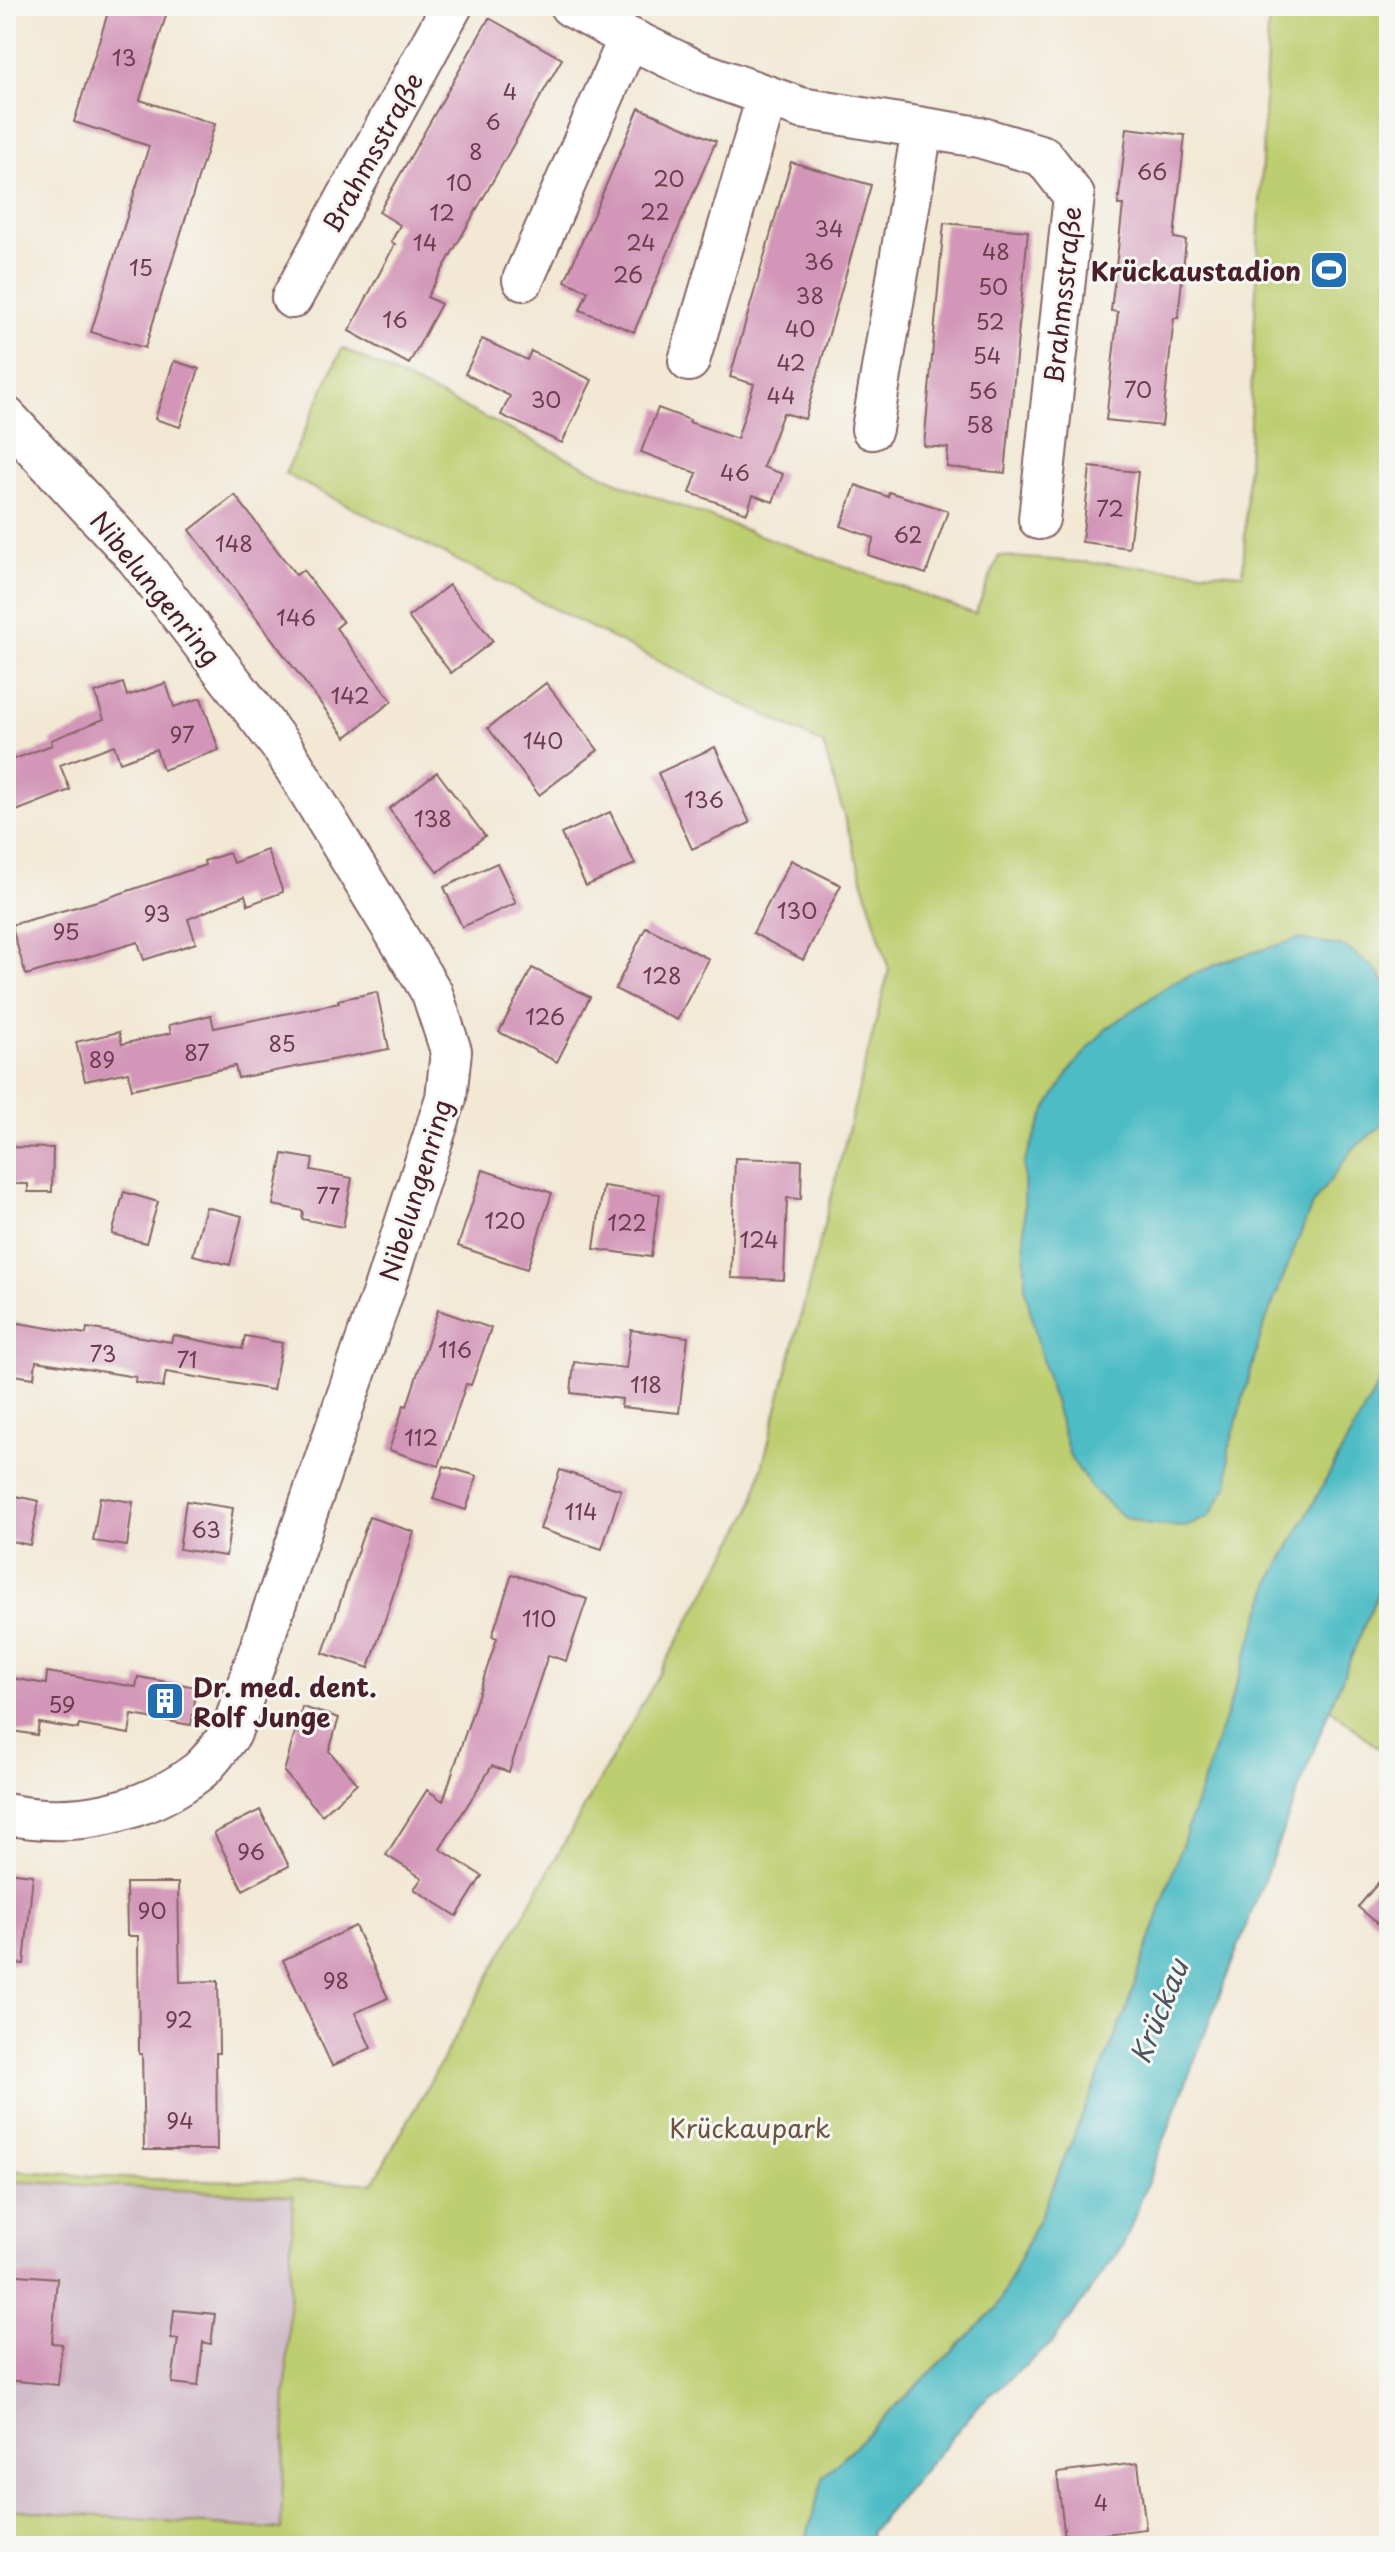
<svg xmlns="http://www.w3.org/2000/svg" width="1395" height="2552" viewBox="0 0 1395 2552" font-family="'Playpen Sans',sans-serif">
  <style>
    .industrial { fill: #d1bdc9 }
    .green { fill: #bdce70; stroke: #84764e; stroke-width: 2 }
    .water { fill: #4ebcc5; stroke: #4c6e78; stroke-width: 2 }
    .building { fill: #d396b8 }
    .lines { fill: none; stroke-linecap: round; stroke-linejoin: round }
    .minor-casing { stroke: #856566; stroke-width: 44 }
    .minor { stroke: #fff; stroke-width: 40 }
    .labels { text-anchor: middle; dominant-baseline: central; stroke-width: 6; stroke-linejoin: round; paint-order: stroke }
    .number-label { font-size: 22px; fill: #6c3d4e }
    .street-label { font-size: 26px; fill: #4a1f2b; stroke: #f6f6f2 }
    .poi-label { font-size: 26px; font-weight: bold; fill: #4a1f2b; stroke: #f6f6f2; text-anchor: end }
    .park-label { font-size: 26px; fill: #6c5440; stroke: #f6f6f2 }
    .water-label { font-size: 28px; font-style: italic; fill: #4b5661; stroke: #f6f6f2 }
  </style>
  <rect width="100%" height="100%" fill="#f6f6f2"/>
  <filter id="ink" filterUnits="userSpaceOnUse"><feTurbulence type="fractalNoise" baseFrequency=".0125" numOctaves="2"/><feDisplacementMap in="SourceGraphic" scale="16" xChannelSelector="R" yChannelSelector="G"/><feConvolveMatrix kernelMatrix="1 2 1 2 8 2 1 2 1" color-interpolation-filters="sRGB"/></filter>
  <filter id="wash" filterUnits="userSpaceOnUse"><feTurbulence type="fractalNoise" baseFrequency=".006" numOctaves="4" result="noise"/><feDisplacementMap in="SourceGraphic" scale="32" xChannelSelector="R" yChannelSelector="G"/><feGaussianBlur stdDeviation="1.8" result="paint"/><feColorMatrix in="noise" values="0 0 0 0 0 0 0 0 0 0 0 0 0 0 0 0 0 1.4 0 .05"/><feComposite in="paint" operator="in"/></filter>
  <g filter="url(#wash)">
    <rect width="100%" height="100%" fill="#f2e8d4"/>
    <path class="industrial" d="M6 2181 293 2196 281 2531 6 2509Z"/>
    <path class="green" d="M1269 6H1389V1365L1273 1577 1125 2013 1046 2203 996 2309 824 2476 804 2546H6V2509L281 2530 293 2196 6 2181V2170L139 2179 373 2183 751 1511 889 970 823 744 285 474 342 348 628 487 975 614 999 556 1243 574Z
      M1389 1565V1757L1330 1708Z"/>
    <path class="water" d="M1298 939 1345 947 1377 970 1389 993V1120L1354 1148 1312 1205 1263 1328 1229 1449V1483L1210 1516 1186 1527 1148 1525 1122 1516 1094 1491 1070 1457 1041 1356 1025 1288 1024 1163 1047 1108 1073 1066 1106 1029 1174 982 1228 960Z
      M1389 1365V1565L1330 1708 1124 2244 1053 2342 981 2403 872 2531 870 2546H804L824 2476 996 2309 1046 2203 1125 2013 1273 1577Z"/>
    <g id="blocks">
      <path class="building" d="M110 6H169L140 100 215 124 145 348 91 332 149 146 74 122Z
        M489 18 562 59 427 297 441 304 409 364 349 331 395 244 391 242 400 225 379 212Z
        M639 108 716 141 634 332 580 310 588 291 565 281Z
        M1127 128 1185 135 1174 238 1186 240 1178 318H1174L1162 426 1106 420 1118 312 1111 311 1123 205H1118Z
        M791 162 871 185 805 419 783 413 763 467 783 474 773 502 753 495 747 513 690 493 697 473 641 452 658 408 690 420 689 422 737 439 754 384 730 377Z
        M944 223 1028 231 1005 473 947 467 948 448 924 446Z
        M482 339 527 360 531 351 592 380 562 443 501 415 510 396 465 374Z
        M174 361 199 369 180 427 155 419Z
        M1090 467 1138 472 1129 548 1082 542Z
        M856 485 888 497 889 492 948 511 926 574 868 555 874 538 841 526Z
        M235 495 296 575 303 570 343 622 336 628 392 701 346 737 190 530Z
        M449 585 493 641 451 673 408 617Z
        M123 683 127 696 166 683 174 707 201 698 219 750 163 770 156 749 120 762 114 745 60 765 70 790 6 815V762L52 745 51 740 104 719 95 693Z
        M546 683 598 750 539 795 488 728Z
        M715 747 750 823 692 849 658 773Z
        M437 772 485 836 438 872 389 809Z
        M610 812 635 864 586 886 561 834Z
        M267 850 283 892 248 905 245 895 188 919 196 943 144 960 138 942 26 975 11 925 101 900 205 865 204 861 229 853 233 863Z
        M791 860 841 885 803 960 753 933Z
        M497 863 516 903 462 927 444 887Z
        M646 927 709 959 677 1020 615 989Z
        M532 968 590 997 557 1062 499 1032Z
        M377 992 389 1049 238 1078 235 1066 132 1089 128 1072 85 1081 76 1042 119 1032 122 1044 171 1033 169 1025 211 1015 214 1028 339 1003 338 1000Z
        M6 1147 53 1148 52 1192H28V1184H6Z
        M283 1154 313 1159 311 1170 352 1178 343 1227 302 1219 303 1211 273 1205Z
        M735 1158 802 1160 801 1199 787 1198 784 1280 731 1278Z
        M483 1170 552 1193 527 1269 458 1246Z
        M603 1186 660 1194 651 1257 594 1249Z
        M124 1192 158 1202 146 1243 112 1234Z
        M206 1207 242 1216 230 1265 193 1255Z
        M438 1310 491 1328 471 1385 466 1384 439 1466 389 1450 404 1405 407 1406Z
        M6 1321 86 1334 87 1328 171 1342 173 1335 242 1349 245 1336 282 1343 273 1390 166 1372 163 1388 135 1382 136 1377 36 1361 34 1378 6 1374Z
        M631 1330 688 1337 679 1413 621 1407 622 1399 571 1393 574 1362 626 1368Z
        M444 1466 477 1476 466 1510 433 1499Z
        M560 1470 621 1490 602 1549 540 1529Z
        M6 1494 39 1501 30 1545 6 1540Z
        M100 1497 133 1502 127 1546 93 1541Z
        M186 1501 233 1508 226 1556 179 1549Z
        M369 1517 414 1532 369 1668 323 1653Z
        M512 1574 587 1599 566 1661 548 1655 509 1772 492 1766 440 1849 482 1876 457 1916 414 1889 422 1878 386 1855 427 1790 443 1801 497 1638 492 1636Z
        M47 1672 136 1687 138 1677 197 1687 191 1725 132 1715 129 1734 79 1725 78 1729 39 1723 37 1735 6 1730V1677L46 1684Z
        M302 1707 339 1718 329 1751 357 1783 322 1815 284 1772Z
        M260 1810 289 1866 243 1890 214 1833Z
        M1389 1870V1933L1358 1907Z
        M6 1872 33 1875 24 1964 6 1963Z
        M126 1883H178L180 1982 218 1981 219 2053H216L217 2150H144L142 2054H139L138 1936H127Z
        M355 1926 388 1998 355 2013 371 2048 332 2066 283 1960Z
        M6 2274 57 2278 52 2343 62 2344 58 2385 6 2380Z
        M174 2310 215 2314 211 2344 203 2342 198 2386 172 2383 178 2339 171 2338Z
        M1138 2463 1146 2529 1065 2539 1057 2473Z"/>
    </g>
  </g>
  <g filter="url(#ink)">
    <use href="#blocks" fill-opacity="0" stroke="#856566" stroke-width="2"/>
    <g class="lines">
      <g class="minor-casing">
        <path id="minor" d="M570 6 629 38 697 71 801 108 979 137 1043 156 1074 196 1039 519
          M523 280 629 38
          M292 298 452 6
          M689 361 767 97
          M6 417 137 558 284 750 432 993 451 1051 446 1098 385 1286 231 1733C221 1745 211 1761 199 1771 144 1814 74 1828 6 1814
          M872 429 922 129"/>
      </g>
      <use href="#minor" class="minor"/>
    </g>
  </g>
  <defs>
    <g id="stadium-square" transform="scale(2)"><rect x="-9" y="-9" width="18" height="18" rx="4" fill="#1f6fb2" stroke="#f6f6f2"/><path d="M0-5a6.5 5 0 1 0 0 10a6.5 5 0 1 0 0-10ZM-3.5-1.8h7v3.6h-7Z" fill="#fff"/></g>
    <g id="building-square" transform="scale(2)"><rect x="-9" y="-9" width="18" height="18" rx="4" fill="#1f6fb2" stroke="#f6f6f2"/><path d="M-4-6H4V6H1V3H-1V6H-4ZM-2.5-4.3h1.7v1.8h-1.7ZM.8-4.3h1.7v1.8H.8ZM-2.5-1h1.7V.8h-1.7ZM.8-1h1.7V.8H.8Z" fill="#fff"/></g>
  </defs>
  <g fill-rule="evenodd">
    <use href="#stadium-square" x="1329" y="270"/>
    <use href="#building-square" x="165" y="1701"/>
  </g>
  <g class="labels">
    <g class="number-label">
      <text x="124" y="56">13</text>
      <text x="510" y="90">4</text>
      <text x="493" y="120">6</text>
      <text x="476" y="150">8</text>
      <text x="1152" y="170">66</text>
      <text x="669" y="177">20</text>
      <text x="459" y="181">10</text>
      <text x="655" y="210">22</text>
      <text x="442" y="211">12</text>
      <text x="829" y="227">34</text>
      <text x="425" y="241">14</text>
      <text x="641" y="241">24</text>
      <text x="996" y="250">48</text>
      <text x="819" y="260">36</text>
      <text x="141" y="266">15</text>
      <text x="628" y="273">26</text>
      <text x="993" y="285">50</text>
      <text x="810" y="294">38</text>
      <text x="395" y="318">16</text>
      <text x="990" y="320">52</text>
      <text x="800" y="327">40</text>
      <text x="987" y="354">54</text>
      <text x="791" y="361">42</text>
      <text x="1138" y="388">70</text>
      <text x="983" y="389">56</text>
      <text x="781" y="394">44</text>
      <text x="546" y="398">30</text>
      <text x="980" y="423">58</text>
      <text x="735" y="471">46</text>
      <text x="1110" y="507">72</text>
      <text x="908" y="533">62</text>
      <text x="234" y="542">148</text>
      <text x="296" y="616">146</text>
      <text x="350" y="694">142</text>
      <text x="182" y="733">97</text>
      <text x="543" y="739">140</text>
      <text x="704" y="798">136</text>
      <text x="433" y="817">138</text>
      <text x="797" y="909">130</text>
      <text x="157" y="912">93</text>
      <text x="66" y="930">95</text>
      <text x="662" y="974">128</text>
      <text x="545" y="1015">126</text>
      <text x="282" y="1042">85</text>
      <text x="197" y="1051">87</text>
      <text x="102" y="1058">89</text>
      <text x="328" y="1194">77</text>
      <text x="505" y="1219">120</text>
      <text x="627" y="1221">122</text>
      <text x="759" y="1238">124</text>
      <text x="455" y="1348">116</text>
      <text x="103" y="1352">73</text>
      <text x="187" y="1358">71</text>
      <text x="646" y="1383">118</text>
      <text x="421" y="1436">112</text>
      <text x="581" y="1510">114</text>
      <text x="206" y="1528">63</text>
      <text x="539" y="1617">110</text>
      <text x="62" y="1703">59</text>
      <text x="251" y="1850">96</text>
      <text x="152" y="1909">90</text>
      <text x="336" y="1979">98</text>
      <text x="179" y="2018">92</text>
      <text x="180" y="2119">94</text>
      <text x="1101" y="2501">4</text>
    </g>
    <g class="street-label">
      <text transform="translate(372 152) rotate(-61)">Brahmsstraße</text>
      <text transform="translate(1062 295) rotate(-84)">Brahmsstraße</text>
      <text transform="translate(156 588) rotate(51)">Nibelungenring</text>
      <text transform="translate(415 1190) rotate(-73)">Nibelungenring</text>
    </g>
    <g class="poi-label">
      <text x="1301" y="270">Krückaustadion</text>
      <text x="193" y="1686" text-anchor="start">Dr. med. dent.<tspan x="193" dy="30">Rolf Junge</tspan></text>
    </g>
    <g class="park-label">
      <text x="750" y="2127">Krückaupark</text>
    </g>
    <g class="water-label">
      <text transform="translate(1158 2011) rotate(-68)">Krückau</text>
    </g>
  </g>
  <rect width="1395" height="2552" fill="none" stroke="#f6f6f2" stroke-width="32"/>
</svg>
